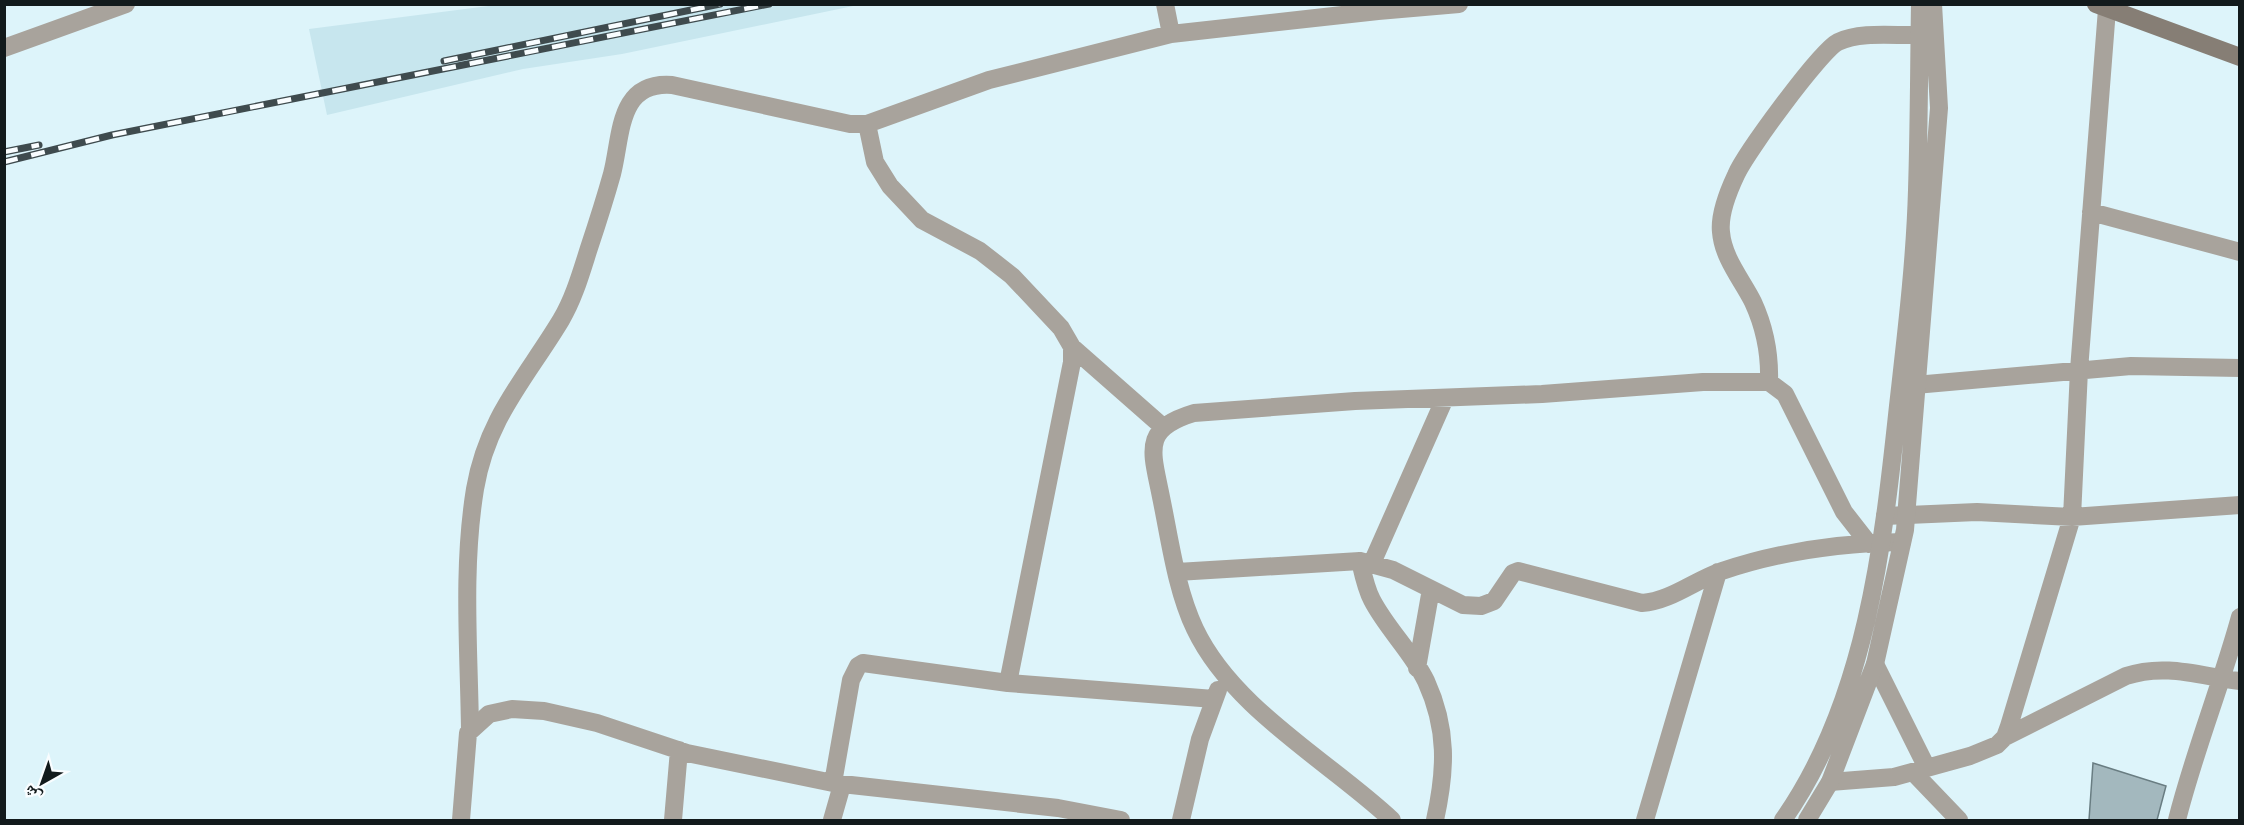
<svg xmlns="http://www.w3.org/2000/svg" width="2244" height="825" viewBox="0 0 2244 825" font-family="'Noto Sans','Noto Naskh Arabic',sans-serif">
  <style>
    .built { fill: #c7e6ee }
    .building { fill: #a3b8be; stroke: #697d82; stroke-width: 1.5 }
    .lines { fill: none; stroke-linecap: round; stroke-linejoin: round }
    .minor { stroke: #a8a39c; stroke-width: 18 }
    .tertiary { stroke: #a8a39c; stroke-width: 18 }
    .secondary { stroke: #867e75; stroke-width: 18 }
    .rail-casing { stroke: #3f4b4e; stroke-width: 7 }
    .rail { stroke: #f9fdff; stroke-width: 4.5; stroke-dasharray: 14; stroke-linecap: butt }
  </style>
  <rect width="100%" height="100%" fill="#ddf4fa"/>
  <path class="built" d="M504 4H858V5L622 54 523 69 327 115 309 29Z"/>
  <path class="building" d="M2093 763 2166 786 2157 820H2089Z"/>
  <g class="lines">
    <path class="minor" d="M1165 4 1171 34
      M4 48 126 4
      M867 124 875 162 890 186 922 220 980 251 1012 276 1061 328 1072 347V362L1008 683
      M2091 212 2240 252
      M1072 347 1163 427
      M1769 382C1770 353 1765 328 1753 302 1742 280 1723 258 1721 232 1719 214 1728 192 1736 175 1745 154 1820 51 1838 42 1861 31 1895 36 1919 35
      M1915 385 2131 366 2240 368
      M1885 516 1977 512 2072 517 2240 505
      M1360 561C1363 574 1366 589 1372 600 1387 629 1412 652 1426 681 1448 729 1446 770 1435 820
      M1372 563 1445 398
      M1177 572 1360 561 1393 570 1463 605 1481 606 1494 601 1513 573 1518 571 1642 603C1671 601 1695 580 1722 571 1778 552 1843 543 1902 542
      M1875 664 1927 768
      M1417 668 1431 589
      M470 730C469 649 462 569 475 489 487 418 526 378 561 320 574 298 581 273 589 248 597 224 605 199 612 174 622 136 617 81 672 85L850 124H867L989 80 1171 34 1378 11 1459 4
      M2005 737 2126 676C2165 663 2200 676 2240 681
      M1913 772 1959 820
      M1830 782 1894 777 1970 756 1997 745 2005 737 2009 726 2072 517 2079 370 2107 9
      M833 783 851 680 858 666 863 663 1008 683 1214 699
      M461 820 468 733 489 714 512 709 544 711 597 723 687 753 833 783 1058 808 1121 820
      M673 820 679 750
      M832 820 842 785
      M1181 820 1200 739 1218 690
      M1392 820C1329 761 1233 709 1195 629 1176 589 1170 540 1161 497 1152 451 1141 429 1194 413L1355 401 1542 394 1703 382H1769L1785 394 1844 512 1869 544
      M1645 820 1718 572
      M2177 820C2194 752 2221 686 2240 617"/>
    <path class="tertiary" d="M1783 820C1866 702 1883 547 1898 406 1906 335 1915 262 1917 190 1919 128 1919 66 1920 4
      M1807 820 1830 782 1875 664 1905 530 1939 108 1933 4"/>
    <path class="secondary" d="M2096 4 2240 57"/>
    <g class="rail-casing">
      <path id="rail" d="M444 61 720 4
        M4 152 39 145
        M4 162 112 135 769 4"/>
    </g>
    <use href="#rail" class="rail"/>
  </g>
  <rect width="2244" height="825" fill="none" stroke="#121a1c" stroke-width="12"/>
  <g transform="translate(42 783) rotate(220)" stroke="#f9fdff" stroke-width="4.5" paint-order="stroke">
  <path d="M0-4.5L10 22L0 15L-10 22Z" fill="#121a1c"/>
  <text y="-9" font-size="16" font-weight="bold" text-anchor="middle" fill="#121a1c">ش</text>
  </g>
</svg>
